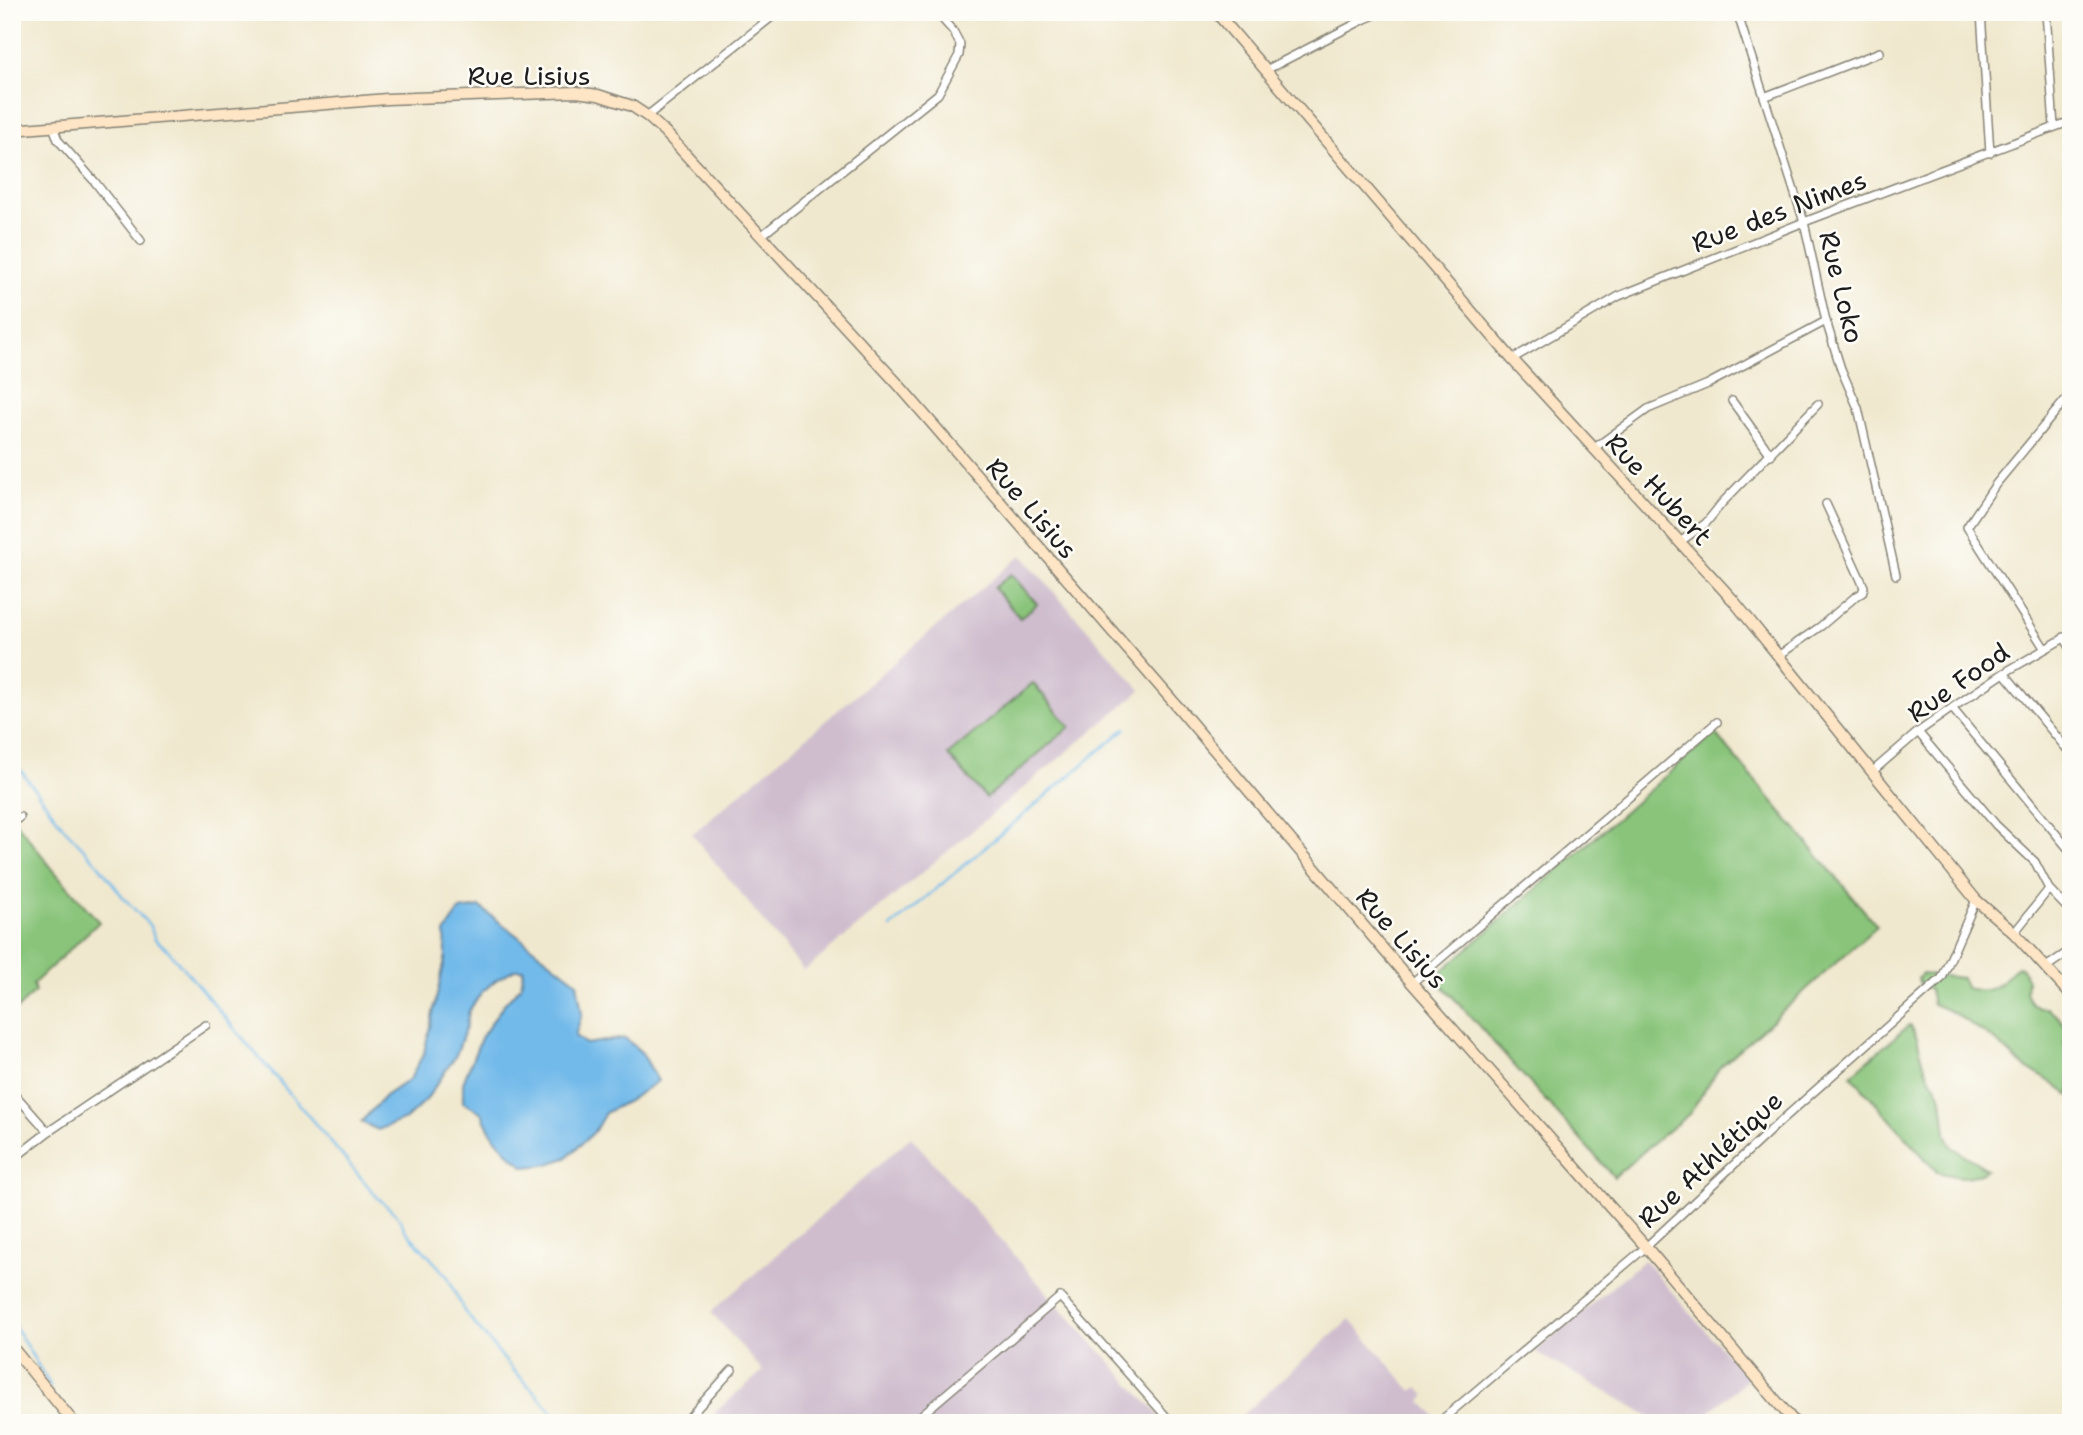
<svg xmlns="http://www.w3.org/2000/svg" width="2083" height="1435" viewBox="0 0 2083 1435" font-family="'Shantell Sans',sans-serif">
  <style>
    .industrial { fill: #cfbdce }
    .green { fill: #89c47a; stroke: #52704b; stroke-width: 2 }
    .water { fill: #72baea; stroke: #476b83; stroke-width: 2 }
    .lines { fill: none; stroke-linecap: round; stroke-linejoin: round }
    .stream { stroke: #72baea; stroke-width: 2.5 }
    .street-casing { stroke: #868275; stroke-width: 10 }
    .secondary-casing { stroke: #868275; stroke-width: 13 }
    .primary-casing { stroke: #868275; stroke-width: 14 }
    .street { stroke: #fff; stroke-width: 7 }
    .secondary { stroke: #fde5c5; stroke-width: 10 }
    .primary { stroke: #fabe6d; stroke-width: 10 }
    .labels { text-anchor: middle; dominant-baseline: central; stroke-width: 5; stroke-linejoin: round; paint-order: stroke }
    .street-label { font-size: 26px; fill: #1c1c1c; stroke: #fdfcf7 }
  </style>
  <rect width="100%" height="100%" fill="#fdfcf7"/>
  <filter id="ink" filterUnits="userSpaceOnUse"><feTurbulence type="fractalNoise" baseFrequency=".0143" numOctaves="2"/><feDisplacementMap in="SourceGraphic" scale="14" xChannelSelector="R" yChannelSelector="G"/><feConvolveMatrix kernelMatrix="1 2 1 2 8 2 1 2 1" color-interpolation-filters="sRGB"/></filter>
  <filter id="wash" filterUnits="userSpaceOnUse"><feTurbulence type="fractalNoise" baseFrequency=".00686" numOctaves="4" result="noise"/><feDisplacementMap in="SourceGraphic" scale="28" xChannelSelector="R" yChannelSelector="G"/><feGaussianBlur stdDeviation="1.57" result="paint"/><feColorMatrix in="noise" values="0 0 0 0 0 0 0 0 0 0 0 0 0 0 0 0 0 1.4 0 .05"/><feComposite in="paint" operator="in"/></filter>
  <g filter="url(#wash)">
    <rect width="100%" height="100%" fill="#f0e8ce"/>
    <path class="industrial" d="M1021 555 1141 690 804 971 692 834Z
      M911 1137 1047 1293 1166 1423H722L714 1413 763 1371 711 1312Z
      M1644 1260 1748 1379 1696 1423H1662L1535 1352Z
      M1350 1319 1412 1391 1418 1387 1426 1395 1421 1401 1437 1418 1432 1423H1233Z"/>
    <path class="green" d="M1011 574 1037 604 1020 618 994 588Z
      M1033 683 1070 727 986 798 948 755Z
      M1715 733 1877 926 1720 1067 1689 1114 1659 1138 1614 1177 1435 977Z
      M16 822 55 872 99 922 33 984 35 992 12 1014V825Z
      M2017 967 2022 968 2027 981 2026 992 2032 1004 2039 1008H2047L2059 1018 2069 1032 2064 1043 2071 1048V1096L2043 1077 2023 1066 1997 1042 1977 1028 1950 1011 1933 1004 1930 990 1919 983 1918 978 1922 974 1962 978 1967 988C1993 996 2000 983 2017 967Z
      M1909 1025 1917 1038 1925 1068 1942 1098 1946 1134 1952 1147 1987 1169C1971 1181 1956 1177 1937 1172L1851 1075Z"/>
    <path class="water" d="M480 907 577 982 582 1014 575 1036 586 1044 625 1038 642 1053 658 1081 628 1101 605 1113 594 1132 566 1158 545 1165 525 1167C507 1153 489 1135 482 1113L463 1102V1083L481 1038 504 1004 521 986 523 969H515L496 980 482 992 469 1011 466 1027 456 1055 426 1100 406 1119 378 1130 361 1122 385 1096 410 1079 424 1053 446 955 445 933 460 910Z"/>
    <g class="lines">
      <path class="stream" d="M12 759 65 829 98 864 123 897 150 926 155 939 168 950 378 1198 398 1216 405 1230 447 1276 464 1311 512 1369 533 1390 562 1423
        M891 927 1126 728
        M12 1322 51 1387"/>
    </g>
  </g>
  <g filter="url(#ink)">
    <g class="lines">
      <g class="street-casing">
        <path id="street" d="M1737 12 1804 222 1826 321 1841 369 1858 408 1896 575
          M1981 12 1990 153
          M2046 12 2054 127
          M1266 70 1365 19 1382 12
          M1764 97 1880 52
          M647 116 778 12
          M53 126 58 140 95 182 141 241
          M761 236 938 94 959 55 960 44 953 31 936 12
          M1512 359 1619 296 1804 222 2071 121
          M1732 401 1771 455
          M1593 449 1648 409 1708 384 1826 321
          M1680 542 1706 523 1722 503 1818 404
          M2064 637 2071 649
          M2045 649 1967 527 1996 484 2071 393
          M1778 656 1821 626 1855 597 1862 593 1864 587 1861 580 1826 504
          M2004 673 2071 754
          M1952 708 2071 852
          M1918 732 1996 825 2035 862 2049 889 2014 933
          M1873 771 1918 732 1952 708 2004 673 2071 634
          M12 823 20 817
          M2049 889 2071 912
          M2046 967 2071 950
          M1412 983 1717 722
          M12 1091 48 1132
          M12 1160 48 1132 206 1025
          M684 1423 732 1370
          M912 1423 1060 1297 1172 1423
          M1438 1423 1646 1247 1773 1128 1942 978 1976 900"/>
      </g>
      <g class="secondary-casing">
        <path id="secondary" d="M1216 12 1512 359 1733 600 1976 900 2014 933 2071 995
          M12 21 15 12
          M12 130 387 99 576 92 598 95 632 106 647 116 665 132 897 383 1177 706 1412 983 1646 1247 1795 1423
          M12 1347 74 1423"/>
      </g>
      <g class="primary-casing">
        <path id="primary" d="M2067 1423 2071 1421"/>
      </g>
      <use href="#street" class="street"/>
      <use href="#secondary" class="secondary"/>
      <use href="#primary" class="primary"/>
    </g>
  </g>
  <g class="labels">
    <g class="street-label">
      <text x="529" y="75">Rue Lisius</text>
      <text transform="translate(1779 211) rotate(-21)">Rue des Nimes</text>
      <text transform="translate(1842 287) rotate(76)">Rue Loko</text>
      <text transform="translate(1659 489) rotate(47)">Rue Hubert</text>
      <text transform="translate(1032 508) rotate(49)">Rue Lisius</text>
      <text transform="translate(1958 682) rotate(-35)">Rue Food</text>
      <text transform="translate(1402 938) rotate(49)">Rue Lisius</text>
      <text transform="translate(1710 1159) rotate(-43)">Rue Athlétique</text>
    </g>
  </g>
  <rect width="2083" height="1435" fill="none" stroke="#fdfcf7" stroke-width="42"/>
</svg>
